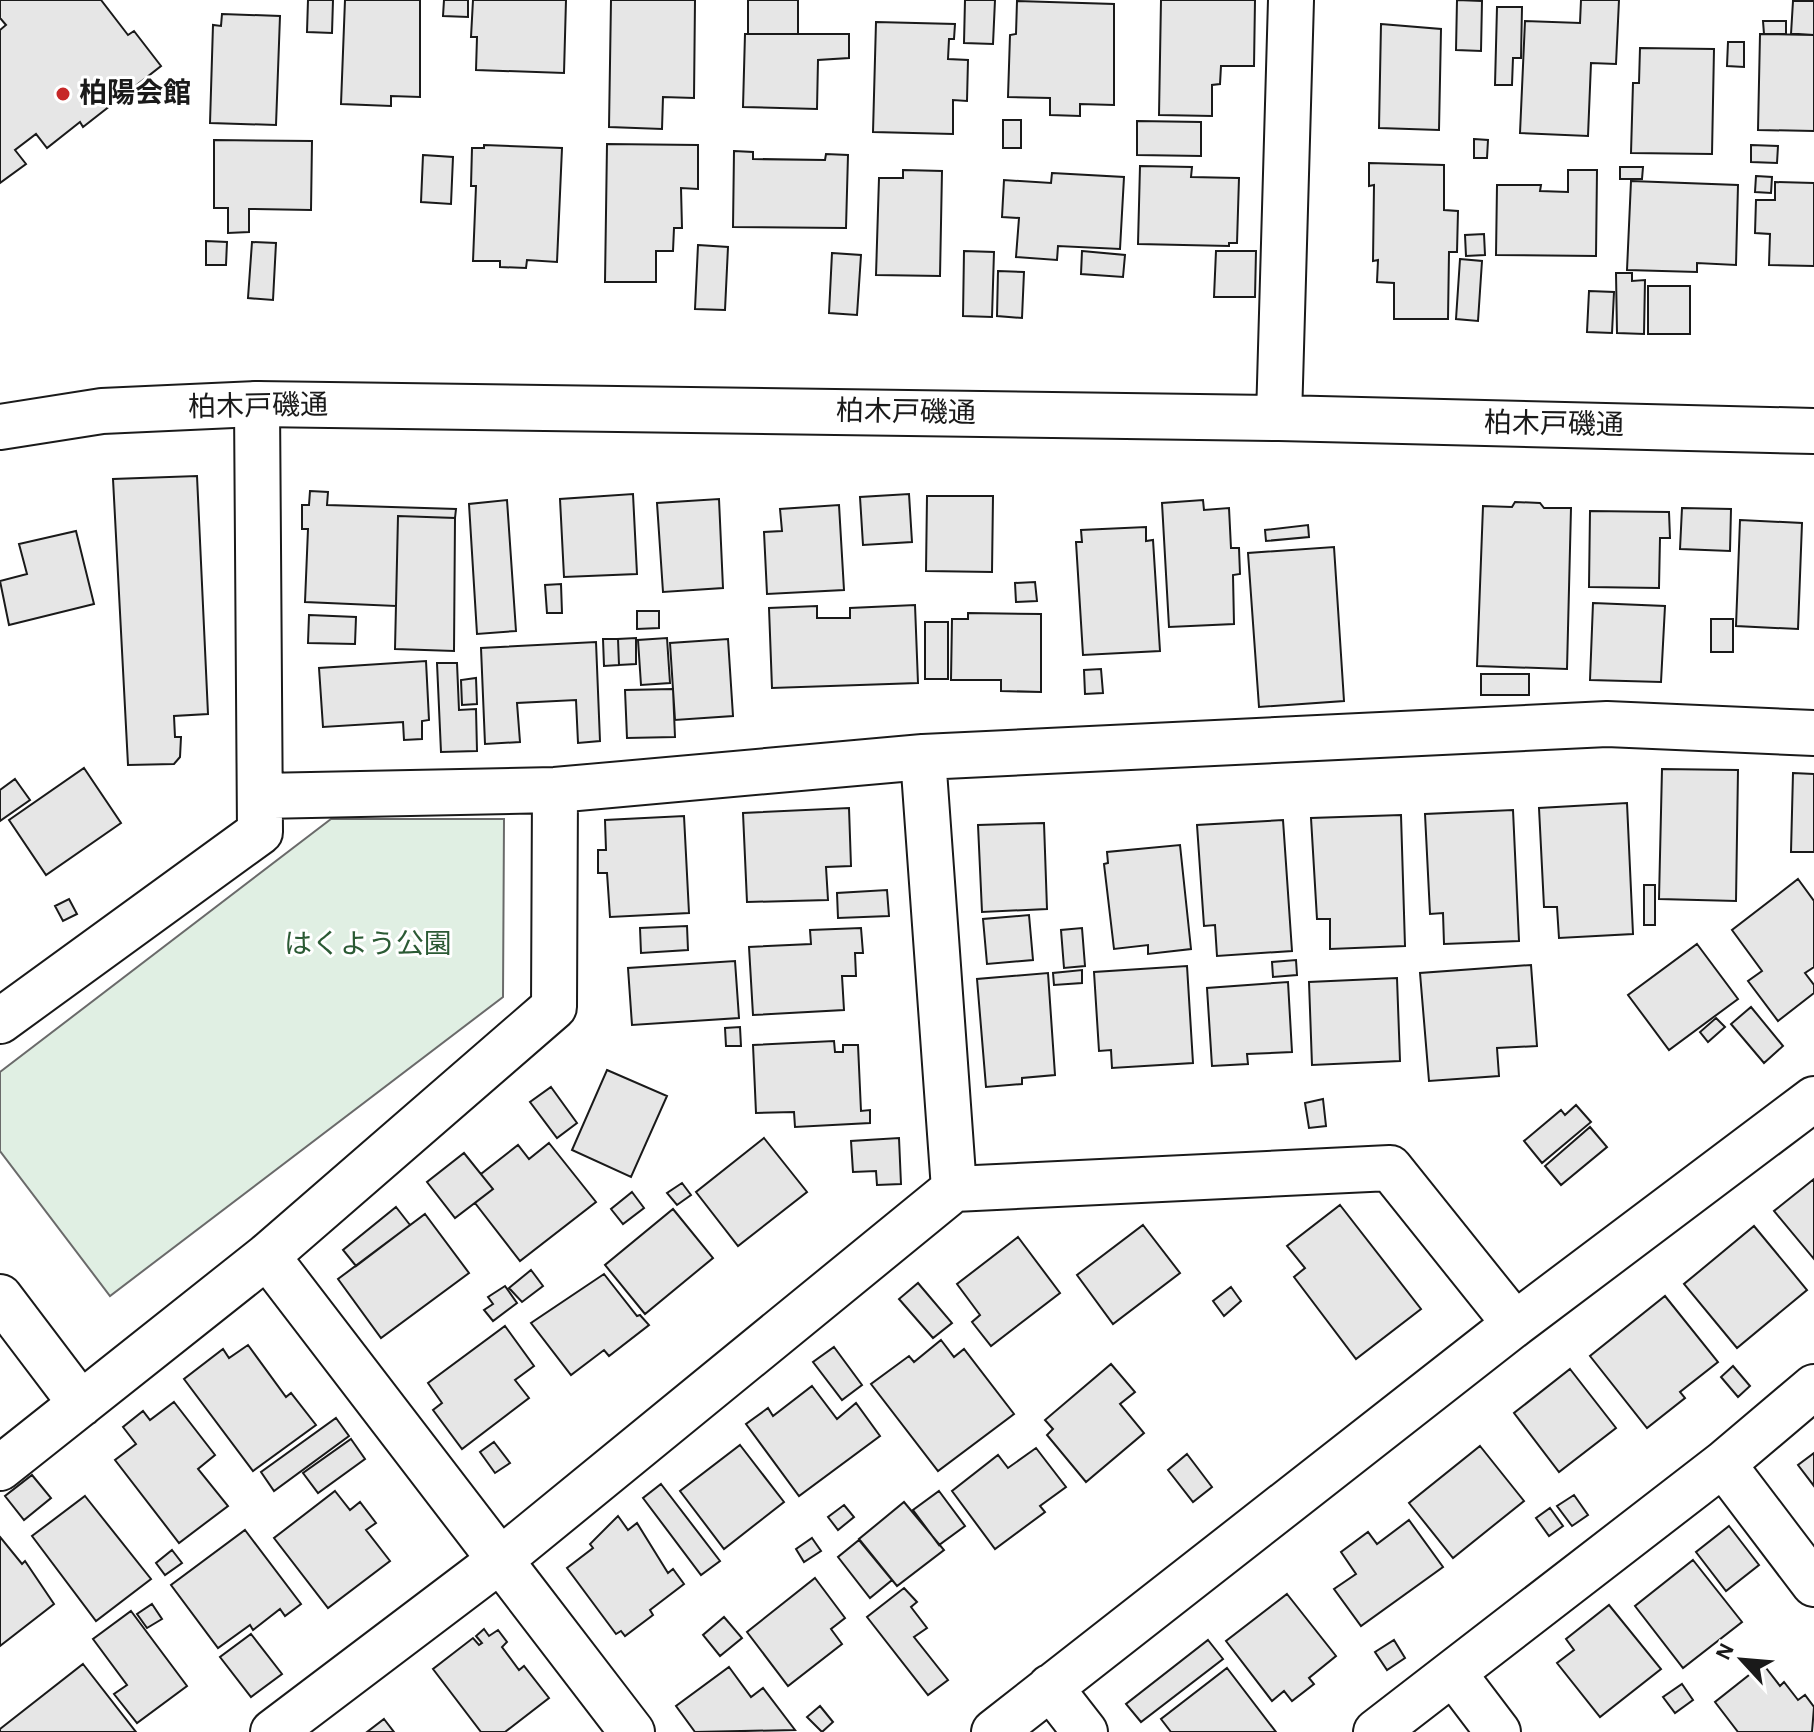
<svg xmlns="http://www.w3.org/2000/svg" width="1814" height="1732" viewBox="0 0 1814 1732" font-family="'Alegreya Sans','Noto Sans JP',sans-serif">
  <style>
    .green { fill: #e0efe3; stroke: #6a6a6a; stroke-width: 2 }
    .building { fill: #e6e6e6; stroke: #1a1a1a; stroke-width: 2 }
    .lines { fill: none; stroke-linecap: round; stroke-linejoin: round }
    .street-casing { stroke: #1a1a1a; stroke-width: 48 }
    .secondary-casing { stroke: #1a1a1a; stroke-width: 48 }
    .street { stroke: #fff; stroke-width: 44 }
    .secondary { stroke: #fff; stroke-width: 44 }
    .poi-dot { fill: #c62828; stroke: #fff; stroke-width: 3 }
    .labels { text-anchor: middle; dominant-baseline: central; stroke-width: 6; stroke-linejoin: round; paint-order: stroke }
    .poi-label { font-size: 28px; font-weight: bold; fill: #1a1a1a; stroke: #fff; text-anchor: start }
    .street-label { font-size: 28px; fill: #1a1a1a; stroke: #fff }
    .park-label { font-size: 28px; fill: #2b5a34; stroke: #fff }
  </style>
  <rect width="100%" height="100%" fill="#fff"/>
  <path class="green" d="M331 819H504L503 997 110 1296 0 1151V1072Z"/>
  <path class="building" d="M0 0H101L128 35 134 31 161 66 83 127 80 122 47 148 36 134 15 150 26 164 0 183V30L6 25 0 18Z
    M308 0H333L332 33 307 32Z
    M345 0H420V97L391 96V106L341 104Z
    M444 0H468V17L443 16Z
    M473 0H566L564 73 476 70 477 37H471Z
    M611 0H695L694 98 663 97 662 129 609 127Z
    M748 0H798V34H748Z
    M965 0H995L993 44 964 43Z
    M1161 0H1255L1254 66H1221L1220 84 1212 85V116L1159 115Z
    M1457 0 1482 1 1481 51 1456 50Z
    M1581 0H1619L1616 64 1591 63 1588 136 1520 133 1525 21 1580 23Z
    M1017 1 1114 4V105L1080 104V116L1050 115V98L1008 97 1010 35 1016 34Z
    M1793 1H1814V35L1791 34Z
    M1497 7H1522L1521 58H1513L1512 85H1495Z
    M222 14 280 16 276 125 210 123 213 25 221 26Z
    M1763 21H1786V34H1764Z
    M876 22 955 24 954 39H949L948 59 968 60 967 101 953 100V134L873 132Z
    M1381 24 1441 29 1439 130 1379 128Z
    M745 34H849V58L818 60 817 109 743 107Z
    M1760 34 1814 35V131L1758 130Z
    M1728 42H1744V67L1727 66Z
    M1640 48 1714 49 1712 154 1631 153 1633 83H1639Z
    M1003 120H1021V148H1003Z
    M1137 121 1201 122V156L1137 155Z
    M1474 139 1488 140 1487 158H1474Z
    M214 140 312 141 311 210 249 209V232L228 233V208H214Z
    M607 144 698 145V189L681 188 682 228H674L673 251H656V282H605Z
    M484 145 562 148 557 262 527 260 526 268 500 267V261H473L476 186H471L472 148H484Z
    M1751 145 1778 146 1777 163 1751 162Z
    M734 151 753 152V159L825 160 826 154 848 155 846 228 733 227Z
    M423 155 453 157 451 204 421 202Z
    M1369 163 1444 165V210L1458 211 1457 252H1449L1448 319H1394V283L1377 282 1378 260 1373 261 1374 185 1369 186Z
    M1140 166 1192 167 1191 177 1239 178 1237 243H1229V246L1138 244Z
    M1620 167H1643L1642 179H1620Z
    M903 170 942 171 940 276 876 275 879 178H903Z
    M1568 170H1597L1596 256 1496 255 1497 185H1541L1540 191 1568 192Z
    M1052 173 1124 177 1120 249 1058 246 1057 260 1016 257 1019 218 1002 217 1004 180 1051 183Z
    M1756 176 1772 177 1771 193 1755 192Z
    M1631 181 1738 185 1736 265 1697 263V272L1627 270Z
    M1775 182 1814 183V266L1769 265 1770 234 1755 233 1756 200H1775Z
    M1484 234 1485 255 1466 256 1465 235Z
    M206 241 227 242 226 265H206Z
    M252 242 276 243 273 300 248 298Z
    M698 245 728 247 725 310 695 309Z
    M964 251 994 252 992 317 963 316Z
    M1082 251 1125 255 1123 277 1081 274Z
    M1216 251H1256L1255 297H1214Z
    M832 253 861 255 857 315 829 313Z
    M1460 259 1482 261 1478 321 1456 319Z
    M998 271 1024 272 1022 318 997 316Z
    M1616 273H1632V281L1645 280 1644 334 1617 333Z
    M1648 286H1690V334H1648Z
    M1589 291 1614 292 1612 333 1587 332Z
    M197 476 208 714 174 716 175 737H181L180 757 174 764 128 765 113 479Z
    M310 491 328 492 327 505 456 509 455 518 398 516 396 606 305 602 308 529H302V505H309Z
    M633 494 637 574 564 577 560 499Z
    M909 494 912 542 863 545 860 497Z
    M927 496H993L992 572 926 571Z
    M719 499 723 588 663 592 657 503Z
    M507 500 516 631 477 634 469 504Z
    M1203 500 1204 510 1229 508 1231 548H1239L1240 574 1233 575 1234 624 1169 627 1162 503Z
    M1515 502 1540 503 1544 508H1571L1567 669 1477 666 1483 506 1512 507Z
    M839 505 844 590 767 594 764 532 782 531 780 509Z
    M1682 508 1731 509 1730 551 1680 549Z
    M1590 511 1669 512 1670 538H1660L1659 588 1589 587Z
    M398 516 455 518 454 651 395 649Z
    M1740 520 1802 523 1798 629 1736 626Z
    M1308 525 1309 537 1266 541 1265 530Z
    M1146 527V541L1153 540 1160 651 1083 655 1076 542H1082L1081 530Z
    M76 531 94 604 9 625 0 581 27 574 19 544Z
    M1334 547 1344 701 1259 707 1248 553Z
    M1035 582 1037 601 1016 602 1015 583Z
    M561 584 562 613H547L545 585Z
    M1593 603 1665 606 1661 682 1590 680Z
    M915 605 918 683 772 688 769 608 817 606V618H850V608Z
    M637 611H659V628L637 629Z
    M968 613 1041 614V692L1001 691V680H951L952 619H968Z
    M309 615 356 617 355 644 308 643Z
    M1711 619H1733V652H1711Z
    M925 622H948V679H925Z
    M636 638V664L619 665 618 639Z
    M667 638 670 683 641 685 638 640Z
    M603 639H618L619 665 604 666Z
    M728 639 733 716 675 720 670 643Z
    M596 642 600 741 578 743 576 700 517 703 520 742 485 744 481 648Z
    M426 661 429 720 422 721V739L404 740 403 722 323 727 319 668Z
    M437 663H457L459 710 476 709 477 751 441 752Z
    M1101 669 1103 693 1085 694 1084 670Z
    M1481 674H1529V695H1481Z
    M476 678 477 704 462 705 461 680Z
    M673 689 675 737 627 738 625 690Z
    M84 768 121 823 46 875 9 820Z
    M1662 769 1738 770 1736 901 1659 899Z
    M1793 773 1814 774V852H1791Z
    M15 779 30 800 0 821V790Z
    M1627 803 1633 934 1559 938 1557 907H1544L1539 808Z
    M849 808 851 866 826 867 828 900 747 902 743 813Z
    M1513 810 1519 941 1444 944 1443 913 1430 914 1425 814Z
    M1401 815 1405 946 1330 949V919H1317L1311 818Z
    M684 816 689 913 610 917 607 873H598V850H606L605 820Z
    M1283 820 1292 951 1217 956 1215 925 1204 926 1197 825Z
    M1044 823 1047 909 982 912 978 825Z
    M1180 845 1191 949 1148 954V945L1114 949 1104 864 1108 863 1107 852Z
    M1798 879 1814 901V967L1805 973 1814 985V993L1778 1021 1748 981 1762 971 1732 930Z
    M1644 885H1655V925H1644Z
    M887 890 889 916 838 918 837 893Z
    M69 899 77 914 63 921 55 906Z
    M1029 915 1033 960 987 964 983 919Z
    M687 926 688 950 641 953 640 928Z
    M861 928 863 953H855L856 976H842L844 1010 753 1015 749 947 811 944 810 930Z
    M1082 928 1085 966 1064 968 1061 930Z
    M1697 944 1738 999 1669 1050 1628 995Z
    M1296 960 1297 975 1273 977 1272 962Z
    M735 961 739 1018 632 1025 628 968Z
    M1531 965 1537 1046 1497 1048 1499 1076 1429 1081 1420 973Z
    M1187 966 1193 1063 1112 1068 1111 1050 1099 1051 1094 972Z
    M1082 970V983L1054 985 1053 973Z
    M1048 973 1055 1075 1022 1078V1084L986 1087 977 979Z
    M1397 978 1400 1061 1312 1065 1309 982Z
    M1288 982 1292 1052 1247 1054 1248 1064 1212 1066 1207 988Z
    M1751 1007 1783 1046 1764 1063 1731 1024Z
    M1716 1018 1725 1027 1708 1042 1700 1032Z
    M740 1027 741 1046H726L725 1028Z
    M834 1041 835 1052H843V1045H858L861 1111 870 1110V1123L795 1127 794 1112 756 1113 753 1045Z
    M607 1070 667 1096 631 1177 572 1150Z
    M551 1087 577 1123 557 1138 530 1102Z
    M1323 1099 1326 1126 1309 1128 1305 1103Z
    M1576 1105 1591 1122 1542 1163 1524 1141 1561 1110 1565 1115Z
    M1590 1127 1607 1147 1561 1185 1545 1166Z
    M764 1138 807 1192 738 1246 696 1192Z
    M899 1138 901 1184 877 1185 876 1171 853 1172 851 1141Z
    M549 1143 596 1202 520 1261 475 1203 493 1189 481 1174 518 1145 529 1159Z
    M464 1153 493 1189 455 1218 427 1182Z
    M1814 1179V1259L1774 1211Z
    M682 1183 691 1195 677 1205 667 1193Z
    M632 1192 644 1208 623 1224 611 1209Z
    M1340 1205 1421 1309 1356 1359 1294 1277 1305 1268 1287 1246Z
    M396 1207 410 1225 356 1266 343 1250Z
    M673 1209 713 1258 645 1314 605 1265Z
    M425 1214 469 1273 381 1338 338 1279Z
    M1143 1225 1180 1273 1113 1324 1077 1275Z
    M1754 1226 1807 1290 1737 1348 1684 1284Z
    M1018 1237 1060 1293 991 1346 972 1322 980 1315 957 1284Z
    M531 1270 543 1286 522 1302 509 1288Z
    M604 1274 637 1316 640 1315 649 1325 609 1356 604 1350 571 1375 531 1323Z
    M918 1283 952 1323 933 1338 899 1299Z
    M505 1286 517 1303 493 1321 484 1310 493 1304 488 1297Z
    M1231 1287 1241 1301 1224 1316 1213 1301Z
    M1665 1296 1718 1362 1680 1392 1685 1398 1647 1428 1590 1356Z
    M505 1326 534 1366 515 1380 529 1398 462 1449 433 1410 442 1403 428 1383Z
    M941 1340 954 1357 964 1349 1014 1414 938 1471 871 1384 909 1356 914 1362Z
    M248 1345 286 1397 291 1393 316 1425 253 1471 184 1379 223 1349 229 1358Z
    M834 1347 862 1385 842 1400 813 1362Z
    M1111 1364 1135 1392 1120 1404 1144 1433 1086 1482 1047 1435 1053 1429 1045 1420Z
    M1733 1366 1750 1386 1738 1397 1721 1377Z
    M1570 1369 1616 1428 1559 1472 1514 1413Z
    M812 1386 837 1419 856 1403 880 1436 799 1496 746 1424 768 1408 773 1416Z
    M174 1402 215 1455 198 1469 228 1506 179 1543 115 1460 136 1444 123 1427 143 1411 150 1420Z
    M336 1418 349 1436 274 1491 261 1472Z
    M351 1439 365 1459 318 1493 303 1473Z
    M494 1442 510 1463 495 1473 480 1452Z
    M740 1445 784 1502 724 1549 680 1491Z
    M1480 1446 1524 1501 1453 1558 1409 1503Z
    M1036 1448 1066 1487 1040 1506 1045 1512 995 1549 952 1491 998 1455 1008 1468Z
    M1814 1453V1486L1798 1465Z
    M1187 1454 1212 1487 1193 1502 1168 1470Z
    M32 1475 51 1498 24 1520 5 1496Z
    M661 1484 720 1561 701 1575 643 1498Z
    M335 1491 350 1510 360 1502 376 1523 366 1530 390 1561 328 1608 274 1538Z
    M939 1491 965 1526 939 1545 913 1510Z
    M1574 1495 1588 1515 1572 1526 1557 1506Z
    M85 1496 151 1579 96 1621 32 1536Z
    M904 1502 944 1550 897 1586 859 1539Z
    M844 1505 854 1517 838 1530 828 1517Z
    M1550 1508 1563 1526 1549 1536 1536 1518Z
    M618 1516 628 1530 637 1523 668 1573 673 1569 684 1584 650 1610 653 1615 625 1636 621 1631 616 1634 567 1568 593 1548 590 1544Z
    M1409 1520 1443 1567 1361 1626 1334 1589 1356 1574 1341 1552 1368 1532 1377 1544Z
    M1729 1526 1759 1565 1726 1591 1696 1552Z
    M245 1530 301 1604 285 1616 280 1609 253 1630 250 1625 218 1648 171 1585Z
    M0 1537 22 1564 25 1561 54 1604 0 1646Z
    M812 1538 821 1551 804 1562 796 1549Z
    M859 1540 892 1580 870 1598 838 1557Z
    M172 1550 182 1563 165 1575 156 1563Z
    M1693 1560 1742 1622 1683 1668 1635 1606Z
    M815 1578 845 1618 831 1629 842 1644 788 1686 747 1632Z
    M904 1588 917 1602 911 1607 927 1628 914 1637 948 1680 928 1695 867 1617Z
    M1287 1594 1336 1656 1309 1678 1314 1684 1292 1701 1284 1691 1272 1701 1226 1641Z
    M152 1604 162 1619 147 1628 137 1614Z
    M1609 1605 1661 1669 1600 1717 1557 1663 1574 1650 1566 1639Z
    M131 1611 187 1686 137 1723 114 1694 127 1685 93 1639Z
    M724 1617 742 1638 720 1656 703 1635Z
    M484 1629 489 1636 498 1630 507 1642 502 1647 519 1670 524 1666 549 1698 505 1732H481L433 1669 473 1638 479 1645 482 1643 476 1636Z
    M251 1634 282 1674 251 1697 220 1657Z
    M1208 1640 1223 1659 1141 1722 1126 1704Z
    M1394 1640 1405 1658 1387 1670 1375 1652Z
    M83 1664 136 1732H0V1729Z
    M1763 1664 1780 1686 1784 1682 1798 1700 1805 1695 1814 1707 1812 1732H1738L1715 1702Z
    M729 1667 751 1697 763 1688 795 1730 695 1732 676 1706Z
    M1227 1668 1276 1732H1171L1161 1719Z
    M1682 1684 1693 1700 1675 1713 1663 1697Z
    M820 1706 833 1722 822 1732 807 1717Z
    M384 1719 394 1732H367Z"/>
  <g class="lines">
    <g class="street-casing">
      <path id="street" d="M923 757 954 1189
        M261 796 555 790 923 757 1607 724 1814 733
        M0 1021 260 832 257 404
        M267 1256 632 1732
        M0 1297 81 1404
        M1723 1464 1814 1584
        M0 1468 267 1256 554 1007 555 790
        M1454 1674 1498 1732
        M1050 1687 1085 1732
        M273 1732 499 1561 954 1189 1390 1168 1515 1324
        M994 1732 1515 1324 1814 1099
        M1376 1732 1723 1464 1814 1387"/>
    </g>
    <g class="secondary-casing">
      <path id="secondary" d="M1279 418 1291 0
        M0 427 102 411 257 404 1279 418 1814 431"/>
    </g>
    <use href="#street" class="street"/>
    <use href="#secondary" class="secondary"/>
  </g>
  <circle class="poi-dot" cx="63" cy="94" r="8"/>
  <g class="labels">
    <g class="poi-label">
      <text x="79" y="94">柏陽会館</text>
    </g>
    <g class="street-label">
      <text transform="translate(258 407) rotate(-1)">柏木戸磯通</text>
      <text transform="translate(906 413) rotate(1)">柏木戸磯通</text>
      <text transform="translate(1554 425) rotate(1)">柏木戸磯通</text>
    </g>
    <g class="park-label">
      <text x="368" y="945">はくよう公園</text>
    </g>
  </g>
  <g transform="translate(1742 1660) rotate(296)" stroke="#ffffff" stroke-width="6" paint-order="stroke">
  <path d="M0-6L14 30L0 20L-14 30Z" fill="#1a1a1a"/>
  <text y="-12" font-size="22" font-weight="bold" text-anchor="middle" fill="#1a1a1a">N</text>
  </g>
</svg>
